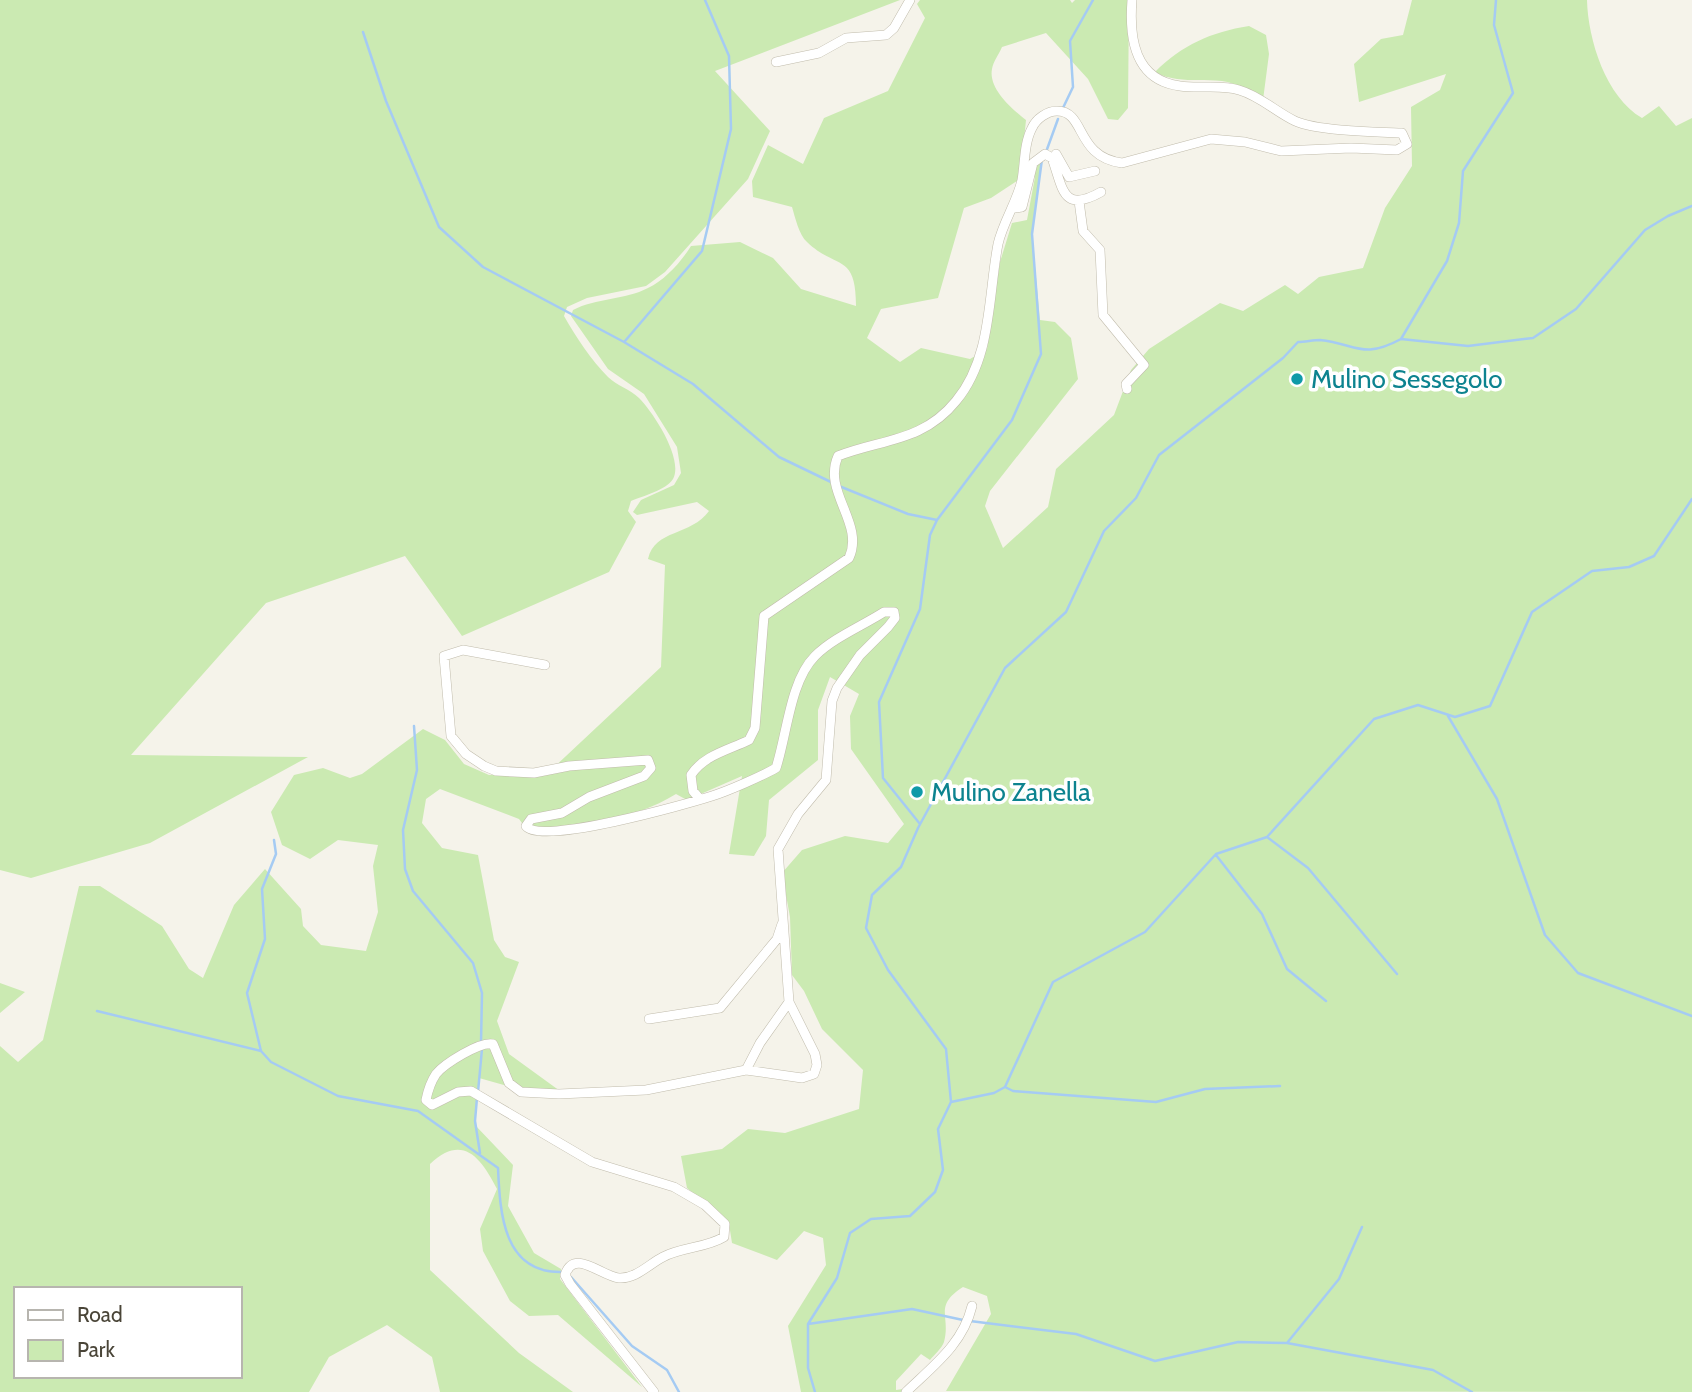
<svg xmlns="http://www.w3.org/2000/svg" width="1692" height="1392" viewBox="0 0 1692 1392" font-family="Cabin,sans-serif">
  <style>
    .green { fill: #cbeab2; fill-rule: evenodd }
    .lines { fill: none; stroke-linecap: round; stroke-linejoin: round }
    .stream { stroke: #a5cbf3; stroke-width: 2.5 }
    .minor-casing { stroke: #c1bcac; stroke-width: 10 }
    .minor { stroke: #fff; stroke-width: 9 }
    .culture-dot { fill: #0f9aa8; stroke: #fff; stroke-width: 2.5 }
    .labels { text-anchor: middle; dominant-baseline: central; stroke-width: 7; stroke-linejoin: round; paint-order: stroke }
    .culture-label { font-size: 26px; fill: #0d838f; stroke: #fff; text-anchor: start }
  </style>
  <rect width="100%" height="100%" fill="#f5f3ea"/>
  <path class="green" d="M0 0H900L715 71 770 131 748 179 665 272 646 286 587 298 567 307 564 316C576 337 591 360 608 377 617 386 630 389 639 398 653 412 684 459 673 479 666 490 643 496 631 501L628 511 636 522 609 572 462 636 405 556 266 603 131 755 308 757 150 843 31 878 0 870Z
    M920 0H1070L1072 3 1075 0H1129L1128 108 1118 120 1108 119 1088 79 1046 33 1002 47C999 54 993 62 992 69 988 89 1013 110 1026 120L1020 179 991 198 964 208 938 298 881 309 867 338 900 362 921 348 970 359 987 349 1000 262 1012 223 1027 220 1035 177 1024 179 1042 156 1032 234 1040 320 1055 322 1071 338 1078 379 990 491 985 506 1003 548 1048 507 1056 469 1114 415 1131 370 1149 349 1220 303 1243 311 1285 285 1298 294 1319 277 1363 268 1385 208 1412 166 1411 107 1440 90 1446 74 1359 102 1354 64 1381 39 1403 35 1412 0H1587C1588 40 1606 97 1642 118L1659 106 1676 126 1692 118V1392L946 1391 991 1314 987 1296 963 1287C933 1306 951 1316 944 1342 942 1348 934 1355 930 1360L921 1354 896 1381V1390L903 1389 901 1392H801L788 1326 826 1265 823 1238 804 1231 777 1260 732 1243 729 1224 687 1188 681 1156 722 1149 748 1129 785 1133 859 1109 863 1070 822 1029 804 991 792 975 790 917 782 873 802 850 845 836 888 843 904 824 851 749 850 716 859 694 830 677 818 710V760L769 800 766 836 754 856 729 854 742 776 687 800 676 794C632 821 579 826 528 831L519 819 440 789 426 799 422 823 442 848 478 855 494 940 505 957 519 962 497 1021 509 1054 560 1091H525L479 1078 475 1125 513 1165 508 1206 534 1253 561 1269 560 1279 642 1387 558 1315 529 1316 510 1301 483 1251 480 1229 497 1189C481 1158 463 1133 430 1164V1270L519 1353 573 1392H440L432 1357 387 1325 329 1357 309 1392H0V1046L18 1062 43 1040 79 886H100L162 926 189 969 203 978 234 905 265 869 301 909 303 926 321 945 366 951 378 912 373 866 378 845 338 840 310 859 282 845 271 812 294 775 323 768 350 778 362 774 423 729 445 740 464 764 489 775 550 771 661 667 665 565 648 559C655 529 691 536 709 511L697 502 637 515 633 512 641 500 674 485 681 473 677 447 644 394 608 369 571 316 573 310C596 298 625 300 648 288 665 280 681 262 691 246L740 242 773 258 801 289 856 306C856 252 836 270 807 242 799 235 795 217 792 207L753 197 752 181 768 145 803 164 824 118 888 91 925 18 917 4ZM16 1289H240V1376H16Z
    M1249 26 1266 35 1269 54 1263 100C1250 92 1237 83 1222 81 1197 78 1178 84 1155 72 1182 45 1211 32 1249 26Z
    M0 983 25 992 0 1013Z"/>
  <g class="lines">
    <path class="stream" d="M363 32 386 101 439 227 483 267 624 342 693 384 779 457 833 483
      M1062 110 1073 87 1070 41 1093 0
      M1046 152 1058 119
      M1401 339 1447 261 1459 223 1463 171 1513 93 1494 25 1496 0
      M1401 339 1468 346 1533 338 1576 309 1645 230 1668 216 1692 206
      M625 341 702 251 731 129 729 56 705 0
      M839 486 908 514 937 520
      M1448 716 1497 799 1545 935 1578 973 1692 1016
      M414 726 417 770 403 830 405 869 413 891 473 963 482 993 481 1043
      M920 824 883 778 879 702 920 609 930 535 937 520 1012 420 1041 354 1032 234 1042 159
      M1267 837 1308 868 1397 974
      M274 840 276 854 262 889 265 939 247 993 261 1051 271 1062 338 1096 418 1111 498 1168C500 1213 503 1274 563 1272
      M1216 855 1262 914 1287 969 1326 1001
      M97 1011 261 1051
      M1005 1087 1013 1091 1156 1102 1205 1089 1280 1086
      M478 1092 482 1049
      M477 1098 475 1121 480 1153
      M951 1102 994 1093 1005 1087 1053 982 1145 932 1216 854 1267 837 1374 719 1418 705 1455 717 1490 706 1532 612 1592 571 1629 567 1654 556 1692 499
      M571 1277 632 1346 667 1370 679 1392
      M970 1321 1076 1334 1155 1361 1238 1342 1287 1343 1433 1370 1472 1392
      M808 1324 912 1309 963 1320
      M1287 1343 1339 1279 1362 1227
      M815 1392 808 1368V1324L837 1278 850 1233 871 1219 910 1216 935 1192 943 1170 938 1129 951 1102 946 1049 888 970 866 928 872 895 901 867 918 828 1005 668 1066 612 1104 531 1136 498 1159 455 1283 358 1298 342C1305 342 1313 340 1320 340 1357 344 1362 360 1401 339"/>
    <g class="minor-casing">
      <path id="minor" d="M776 62 819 53 846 38 886 35 894 28 910 0
        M1056 154 1069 177 1095 171
        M1079 201 1083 231 1100 250 1103 315 1144 365 1126 384 1127 389
        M1015 208 1022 207 1033 163 1045 154 1052 158C1063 188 1062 214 1101 192
        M545 665 463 650 444 656 451 736 466 754 484 766 496 771 534 773 569 766 648 760 651 768 644 776 589 797 562 813 531 819 526 826C539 846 687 804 712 796 728 791 762 776 776 768 787 735 790 681 815 656 833 638 862 626 884 612H894L895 618 888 627 860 655 837 688 832 701 826 780 798 814 778 849 789 1002 815 1054 817 1065 814 1074 802 1078 746 1070 646 1090 559 1094 521 1092 509 1083 493 1044C480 1041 444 1064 436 1074 430 1083 428 1090 426 1100L432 1105 458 1092 471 1091 592 1162 674 1187 705 1205 725 1224 724 1237C706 1248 682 1247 663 1257 649 1264 636 1279 619 1278 601 1276 574 1248 565 1275L570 1284 654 1392
        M699 798 693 791 691 775C704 755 729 750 749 740L755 728 764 616 849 558C865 523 822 492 838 456 881 439 923 442 956 401 992 358 988 296 998 244 1003 222 1017 202 1022 180 1025 163 1024 143 1032 128 1036 119 1047 111 1057 111 1086 111 1075 157 1122 163L1211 139 1245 142 1281 151 1351 148 1397 150 1407 144 1402 133C1376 132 1317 131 1295 121 1276 112 1260 96 1239 90 1221 84 1200 89 1180 86 1134 80 1129 38 1132 0
        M649 1019 720 1008 777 939 782 924
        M746 1070 760 1043 789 1002
        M906 1392C933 1366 963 1344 972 1306"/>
    </g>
    <use href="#minor" class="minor"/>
  </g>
  <g class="culture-dot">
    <circle cx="1297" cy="379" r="7"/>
    <circle cx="917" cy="792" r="7"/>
  </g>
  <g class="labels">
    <g class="culture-label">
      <text x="1311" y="379">Mulino Sessegolo</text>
      <text x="931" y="792">Mulino Zanella</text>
    </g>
  </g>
  <rect x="14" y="1287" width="228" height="91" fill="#ffffff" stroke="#b7b5af" stroke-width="2"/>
  <rect x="28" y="1310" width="35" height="10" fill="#ffffff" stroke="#b7b5af" stroke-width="2"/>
  <text x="77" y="1322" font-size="21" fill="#4a4538">Road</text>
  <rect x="28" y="1340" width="35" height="21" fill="#cbeab2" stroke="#b7b5af" stroke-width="2"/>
  <text x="77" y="1357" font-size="21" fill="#4a4538">Park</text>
</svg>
